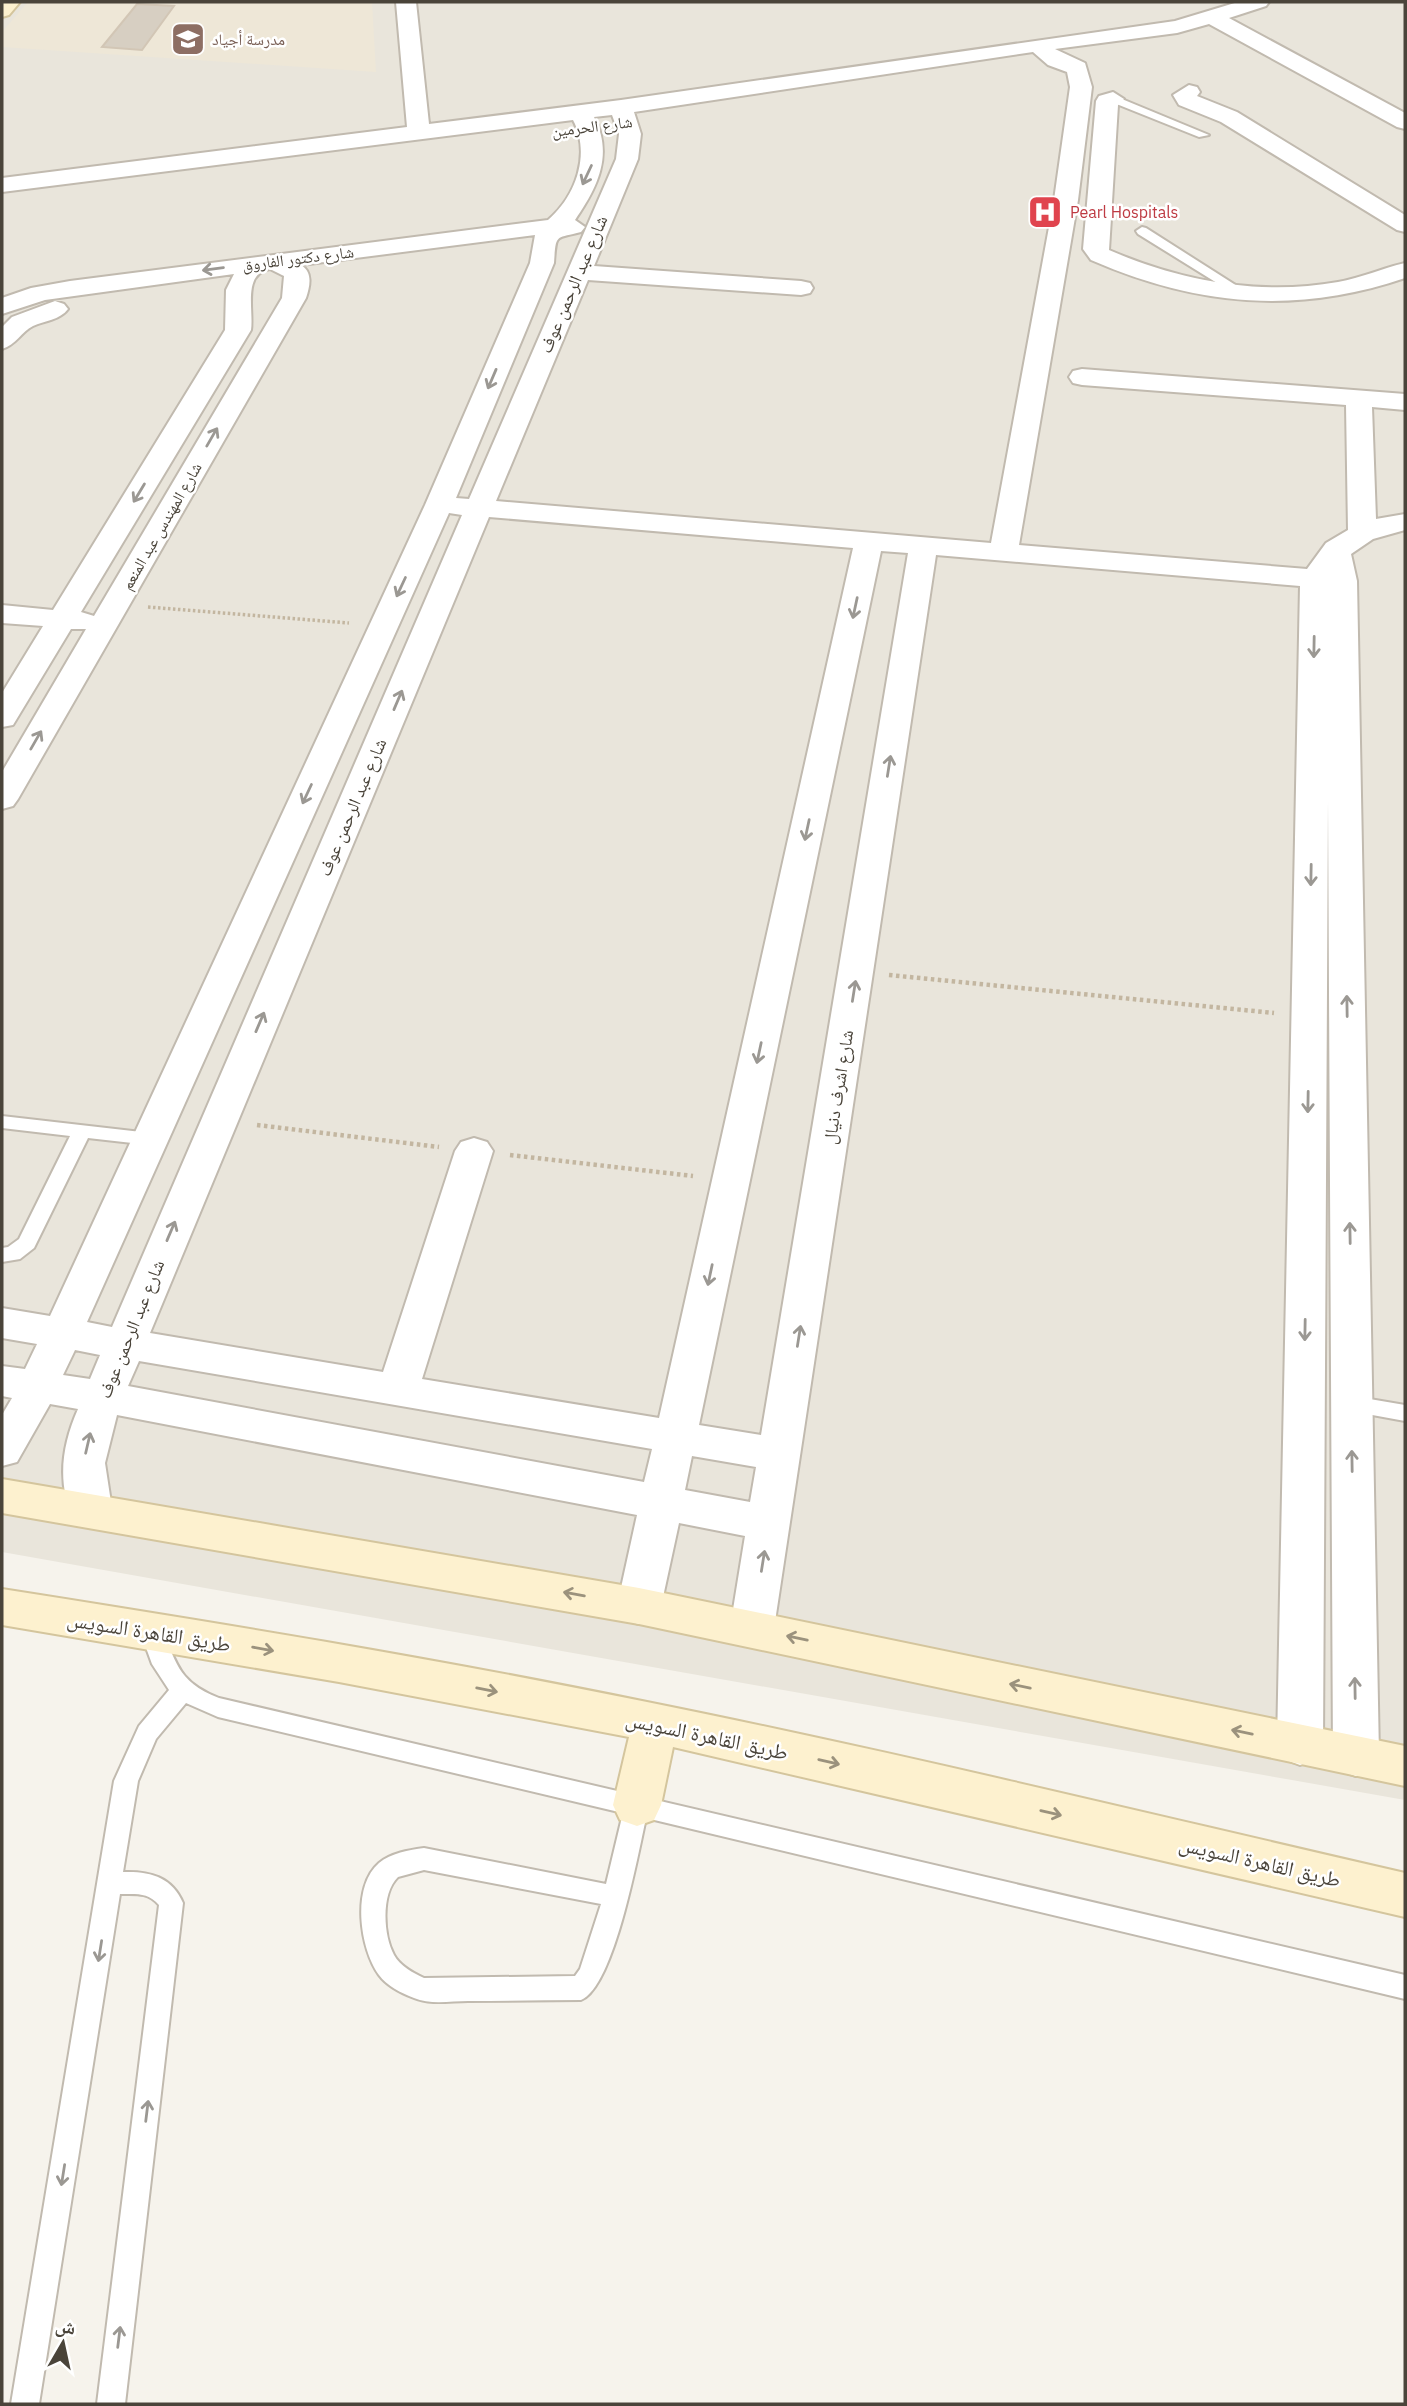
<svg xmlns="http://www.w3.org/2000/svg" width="1407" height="2406" viewBox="0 0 1407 2406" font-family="'IBM Plex Sans','Noto Naskh Arabic',sans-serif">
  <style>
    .residential { fill: #e9e5db }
    .education { fill: #eee7d7 }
    .building { fill: #d7cfc2; stroke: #d2c6b5; stroke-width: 2 }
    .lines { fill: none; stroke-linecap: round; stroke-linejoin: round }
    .lane-casing { stroke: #c1baaf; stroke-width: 4 }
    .street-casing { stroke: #c1baaf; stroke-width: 4 }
    .secondary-casing { stroke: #d4c59d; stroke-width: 4 }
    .path-far1 { stroke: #c3b6a0; stroke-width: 3.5; stroke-dasharray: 2.5 2.5; stroke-linecap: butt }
    .path { stroke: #c3b6a0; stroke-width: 4.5; stroke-dasharray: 3.5 3.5; stroke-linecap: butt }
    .lane { fill: #fff; fill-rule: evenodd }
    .street { fill: #fff; fill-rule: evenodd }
    .secondary { fill: #fdf1cf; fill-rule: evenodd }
    .oneway { stroke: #9b9893 }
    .oneway2 { stroke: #9b927d }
    .labels { text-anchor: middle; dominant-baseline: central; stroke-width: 5; stroke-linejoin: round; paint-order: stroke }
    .far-education-label { font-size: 16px; fill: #785e54; stroke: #fff; text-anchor: start }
    .far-street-label { font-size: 16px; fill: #4a443a; stroke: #fff }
    .far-health-label { font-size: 16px; fill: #be3a42; stroke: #fff; text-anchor: start }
    .street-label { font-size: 18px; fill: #4a443a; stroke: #fff }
    .near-street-label { font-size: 21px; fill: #4a443a; stroke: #fff }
  </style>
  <rect width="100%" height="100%" fill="#f6f3ec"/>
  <path class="residential" d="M2 2H1405V1800L2 1552Z"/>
  <path class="education" d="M28 2H372L376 72 2 47V32Z"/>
  <path class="building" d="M137 4 174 6 142 50 102 47Z"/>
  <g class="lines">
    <g class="lane-casing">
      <path id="lane" d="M1109 97H1117L1209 135 1199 137 1109 101Z
        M1142 227 1146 228 1248 293 1238 296 1138 234 1136 231Z
        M2 1116 150 1133 159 1139 150 1145 88 1138 34 1248 20 1259 2 1262V1248L8 1247 19 1239 70 1136 2 1128Z
        M1352 1396 1405 1405V1421L1345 1410 1342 1404 1345 1398Z
        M151 1622 159 1624C177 1660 175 1681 219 1698L1405 1975V1999L646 1818C638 1854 614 1987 581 2000 543 2000 505 2001 468 2001 451 2001 430 2005 414 1998 401 1993 387 1986 379 1975 360 1949 351 1887 379 1863 391 1853 409 1850 424 1848L606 1884 623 1813 218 1717 186 1703 156 1739 138 1781 123 1872C150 1871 172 1877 183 1903L125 2404H97L159 1905C148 1892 136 1894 120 1894L39 2404H11L114 1781 139 1726 169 1690 152 1664 140 1631 143 1624ZM424 1870 601 1904 580 1969 575 1976 424 1978C413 1973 400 1966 394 1955 383 1935 381 1893 398 1877Z"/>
    </g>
    <g class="street-casing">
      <path id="street" d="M396 2H416L429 124 621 100 1175 21 1238 2H1269L1266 6 1229 18 1405 113V129L1397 127 1209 24 1177 33 1055 49 1085 63 1092 87 1078 200 1019 545 1307 569 1326 543 1348 530 1346 405 1082 385 1073 383 1069 377 1073 371 1082 369 1405 394V410L1372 407 1376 519 1405 514V530L1373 539 1351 554 1357 581 1379 1756 1373 1770 1356 1776 1339 1770 1333 1756 1328 800 1323 1745 1316 1759 1300 1765 1284 1759 1277 1745 1300 586 936 555 774 1628 768 1641 752 1646 736 1641 730 1628 745 1536 679 1523 661 1606 655 1619 639 1624 623 1619 617 1606 637 1515 117 1415 105 1463 112 1509 105 1521 90 1526 75 1521C56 1485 62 1445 78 1409L50 1404 17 1462 2 1466V1415L12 1398 2 1396V1366L25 1369 37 1344 2 1338V1308L50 1316 425 505 530 263 535 235 301 265C313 272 310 286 306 298L18 799 13 806 2 809V772L86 629H71L13 725 2 727V693L43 626 2 623V605L53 610 225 330 226 290 234 274 45 300 2 314V298L31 288 70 281 548 220C576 196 591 154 573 120L2 192V178L407 127ZM1033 52 1048 65 1067 72 1070 87 1054 200 991 543 496 501 588 280 801 295 810 293 813 288 810 283 801 281 594 266 638 159 641 134 634 112ZM612 115 619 134 616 159 469 499 456 498 554 263C556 233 555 239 581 232L585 227 575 220C597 188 614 155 594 117ZM270 269 284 276 282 298 94 616 81 612 251 330C254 311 242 273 270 269ZM449 513 462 515 112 1327 87 1322ZM489 517 853 548 659 1418 422 1379 493 1151 487 1142 474 1138 461 1142 455 1151 383 1372 150 1333ZM881 551 908 553 761 1435 699 1425ZM75 1350 100 1355 90 1379 63 1375ZM139 1361 652 1449 644 1482 128 1386ZM692 1456 756 1467 750 1502 685 1490Z
        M1189 85 1197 87 1200 92 1197 96 1237 112 1405 215V232L1397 230 1221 122 1179 105 1173 95Z
        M1113 92 1124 99 1118 105 1109 250C1181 281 1259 296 1338 282 1361 278 1383 268 1405 263V278C1296 315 1197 306 1091 260L1083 249 1096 101 1099 96Z
        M55 301 64 304 68 309C60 320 44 321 33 326 21 332 16 345 2 349V327L12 317Z"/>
    </g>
    <g class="secondary-casing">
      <path id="secondary" d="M2 2H20L9 15 2 17Z
        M2 1479 639 1588 1405 1746V1786L639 1624 2 1513Z
        M2 1589C218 1623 433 1658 647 1702 901 1753 1153 1815 1405 1873V1917L673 1747 661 1805 654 1820 637 1826 620 1820 613 1805 629 1737 339 1682 2 1625Z"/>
    </g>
    <path class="path-far1" d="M148 607 349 623"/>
    <path class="path" d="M889 975 1274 1013
      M257 1125 439 1147
      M510 1155 693 1176"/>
    <use href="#lane" class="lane"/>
    <use href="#street" class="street"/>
    <use href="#secondary" class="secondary"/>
  </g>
  <defs><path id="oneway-shaft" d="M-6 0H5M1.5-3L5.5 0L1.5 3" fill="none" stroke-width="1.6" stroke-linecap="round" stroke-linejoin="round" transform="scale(1.75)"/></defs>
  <g class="oneway">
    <use href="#oneway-shaft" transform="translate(587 175) rotate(115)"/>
    <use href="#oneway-shaft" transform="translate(213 269) rotate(173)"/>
    <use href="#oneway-shaft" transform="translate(492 379) rotate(113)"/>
    <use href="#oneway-shaft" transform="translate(212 437) rotate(-60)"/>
    <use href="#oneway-shaft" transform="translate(139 493) rotate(121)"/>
    <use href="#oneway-shaft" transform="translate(401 587) rotate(115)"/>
    <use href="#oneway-shaft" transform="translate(855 608) rotate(102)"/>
    <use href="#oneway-shaft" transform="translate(1314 647) rotate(91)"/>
    <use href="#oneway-shaft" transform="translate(398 700) rotate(-67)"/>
    <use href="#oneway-shaft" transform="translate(36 740) rotate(-60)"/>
    <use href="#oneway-shaft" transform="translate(889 766) rotate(-81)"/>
    <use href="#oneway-shaft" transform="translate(307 794) rotate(115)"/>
    <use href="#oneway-shaft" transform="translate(807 830) rotate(102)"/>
    <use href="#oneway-shaft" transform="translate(1311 875) rotate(91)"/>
    <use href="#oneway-shaft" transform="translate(854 991) rotate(-81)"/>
    <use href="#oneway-shaft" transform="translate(1347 1006) rotate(-91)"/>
    <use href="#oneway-shaft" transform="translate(260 1022) rotate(-67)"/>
    <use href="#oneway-shaft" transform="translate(759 1053) rotate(102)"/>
    <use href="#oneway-shaft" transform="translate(1308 1102) rotate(91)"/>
    <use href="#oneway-shaft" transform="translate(171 1231) rotate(-67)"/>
    <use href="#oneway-shaft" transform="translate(1350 1233) rotate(-91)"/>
    <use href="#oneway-shaft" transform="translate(710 1275) rotate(102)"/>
    <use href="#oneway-shaft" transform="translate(1305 1330) rotate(91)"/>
    <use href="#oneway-shaft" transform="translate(799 1336) rotate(-81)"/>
    <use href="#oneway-shaft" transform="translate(88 1443) rotate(-77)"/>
    <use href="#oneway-shaft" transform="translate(1352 1461) rotate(-91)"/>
    <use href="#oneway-shaft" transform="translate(763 1561) rotate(-81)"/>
    <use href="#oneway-shaft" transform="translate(1355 1688) rotate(-91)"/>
    <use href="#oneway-shaft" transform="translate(100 1951) rotate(99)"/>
    <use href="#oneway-shaft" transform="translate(147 2111) rotate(-83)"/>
    <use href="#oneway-shaft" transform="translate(63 2175) rotate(99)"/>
    <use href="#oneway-shaft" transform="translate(119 2337) rotate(-83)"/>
  </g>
  <g class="oneway2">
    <use href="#oneway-shaft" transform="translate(574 1594) rotate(-170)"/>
    <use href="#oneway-shaft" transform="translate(797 1638) rotate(-168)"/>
    <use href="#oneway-shaft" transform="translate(263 1649) rotate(10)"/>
    <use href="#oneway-shaft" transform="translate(1020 1686) rotate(-168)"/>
    <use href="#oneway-shaft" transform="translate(487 1690) rotate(11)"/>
    <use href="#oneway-shaft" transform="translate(1242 1732) rotate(-168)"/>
    <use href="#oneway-shaft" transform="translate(829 1762) rotate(13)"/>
    <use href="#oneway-shaft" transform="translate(1051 1813) rotate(13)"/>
  </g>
  <defs>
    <g id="school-square" transform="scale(1.75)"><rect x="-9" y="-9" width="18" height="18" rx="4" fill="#8d6e63" stroke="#fff"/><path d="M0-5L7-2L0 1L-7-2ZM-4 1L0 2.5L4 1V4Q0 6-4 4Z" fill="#fff"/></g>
    <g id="hospital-square" transform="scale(1.75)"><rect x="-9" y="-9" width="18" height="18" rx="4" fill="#e0444e" stroke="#fff"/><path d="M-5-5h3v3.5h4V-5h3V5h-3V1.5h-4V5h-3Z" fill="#fff"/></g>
  </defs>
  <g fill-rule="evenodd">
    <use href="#school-square" x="188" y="39"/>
    <use href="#hospital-square" x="1045" y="212"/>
  </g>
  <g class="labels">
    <g class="far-education-label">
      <text x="212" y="39">مدرسة أجياد</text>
    </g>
    <g class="far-street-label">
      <text transform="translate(592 126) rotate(-7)">شارع الحرمين</text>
      <text transform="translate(298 258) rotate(-7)">شارع دكتور الفاروق</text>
      <text transform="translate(161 526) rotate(-60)">شارع المهندس عبد المنعم</text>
    </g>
    <g class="far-health-label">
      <text x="1070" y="212">Pearl Hospitals</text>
    </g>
    <g class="street-label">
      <text transform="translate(573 284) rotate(-67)">شارع عبد الرحمن عوف</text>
      <text transform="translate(352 807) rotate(-67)">شارع عبد الرحمن عوف</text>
      <text transform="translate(838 1087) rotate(-81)">شارع اشرف دنيال</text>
      <text transform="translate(131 1329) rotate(-68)">شارع عبد الرحمن عوف</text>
    </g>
    <g class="near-street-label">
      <text transform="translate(149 1631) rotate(9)">طريق القاهرة السويس</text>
      <text transform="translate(707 1735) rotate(12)">طريق القاهرة السويس</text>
      <text transform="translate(1260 1861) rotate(13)">طريق القاهرة السويس</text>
    </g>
  </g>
  <rect width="1407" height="2406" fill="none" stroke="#4a443a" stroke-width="7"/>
  <g transform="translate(63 2343) rotate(9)" stroke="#ffffff" stroke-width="5" paint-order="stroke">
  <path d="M0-5L12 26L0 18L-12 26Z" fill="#4a443a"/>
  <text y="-10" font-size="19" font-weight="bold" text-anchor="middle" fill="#4a443a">ش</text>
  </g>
</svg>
